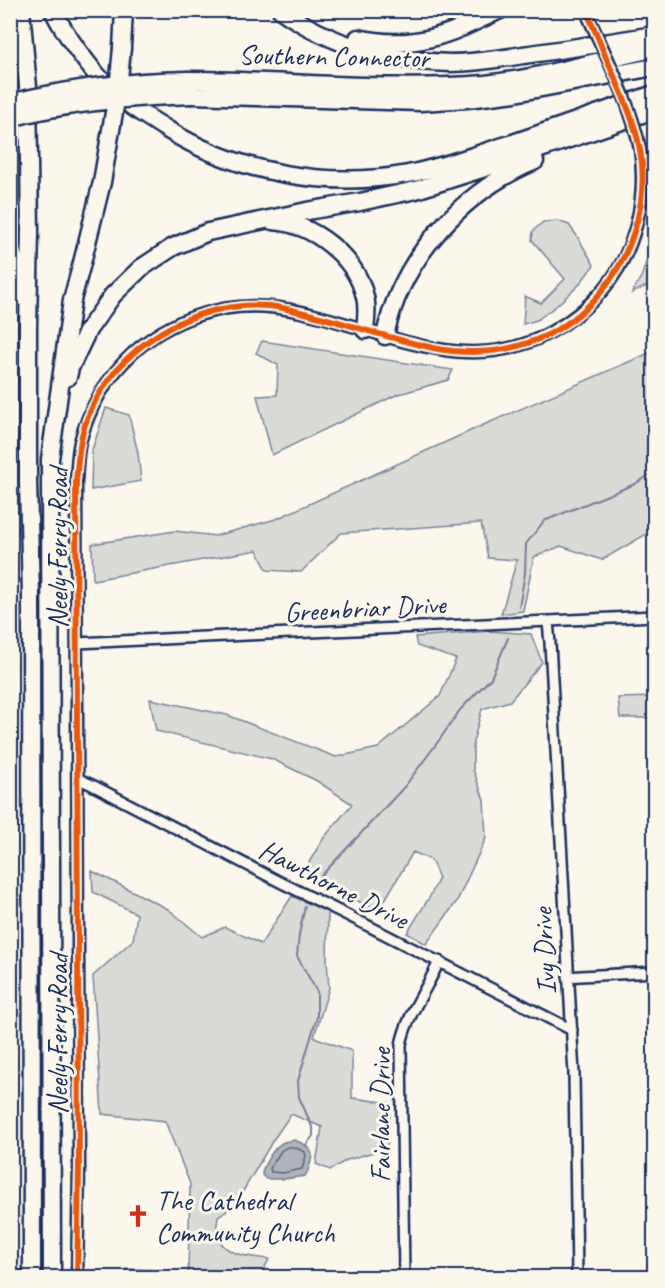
<svg xmlns="http://www.w3.org/2000/svg" width="665" height="1288" viewBox="0 0 665 1288" font-family="Caveat,sans-serif">
  <style>
    .green { fill: #dadad7; stroke: #7a849a; stroke-width: 1.5 }
    .water { fill: #afb3bb; stroke: #747e96; stroke-width: 1.5 }
    .lines { fill: none; stroke-linecap: round; stroke-linejoin: round }
    .shore { stroke: #566483; stroke-width: 1.5 }
    .stream { stroke: #747e96; stroke-width: 2 }
    .minor-casing { stroke: #1b2f5e; stroke-width: 14 }
    .tertiary-casing { stroke: #1b2f5e; stroke-width: 15 }
    .motorway-casing { stroke: #1b2f5e; stroke-width: 21 }
    .minor { stroke: #fbf7ec; stroke-width: 9 }
    .tertiary { stroke: #fbf7ec; stroke-width: 10 }
    .motorway { stroke: #fbf7ec; stroke-width: 16 }
    .rail-casing { stroke: #1b2f5e; stroke-width: 4.5 }
    .rail { stroke: #fbf7ec; stroke-width: 2; stroke-dasharray: 7; stroke-linecap: butt }
    .tertiary-bridge-casing { stroke: #1b2f5e; stroke-width: 15; stroke-linecap: butt }
    .motorway-bridge-casing { stroke: #1b2f5e; stroke-width: 21; stroke-linecap: butt }
    .tertiary-bridge { stroke: #fbf7ec; stroke-width: 10 }
    .motorway-bridge { stroke: #fbf7ec; stroke-width: 16 }
    .cycleway-casing { stroke: #fbf7ec; stroke-width: 10 }
    .cycleway { stroke: #e8590c; stroke-width: 6 }
    .labels { text-anchor: middle; dominant-baseline: central; stroke-width: 6; stroke-linejoin: round; paint-order: stroke }
    .street-label { font-size: 28px; fill: #1b2f5e; stroke: #fbf7ec }
    .poi-label { font-size: 28px; fill: #1b2f5e; stroke: #fbf7ec; text-anchor: start }
  </style>
  <rect width="100%" height="100%" fill="#fbf7ec"/>
  <filter id="ink" filterUnits="userSpaceOnUse"><feTurbulence type="fractalNoise" baseFrequency=".0167" numOctaves="2"/><feDisplacementMap in="SourceGraphic" scale="12" xChannelSelector="R" yChannelSelector="G"/><feConvolveMatrix kernelMatrix="1 2 1 2 8 2 1 2 1" color-interpolation-filters="sRGB"/></filter>
  <g filter="url(#ink)">
    <path class="green" d="M558 221 569 225 577 236 594 265 578 286 556 306 537 320 523 324 525 296 541 303 565 279 532 240 533 231 543 222Z
      M651 246H654V283L632 293 642 275Z
      M262 341 453 370 448 380 396 395 272 455 257 396 277 395 278 365 256 353Z
      M654 351V535L648 533 602 560 561 546 534 557 523 611 501 614 517 560 488 558 481 523 341 533 301 572 267 570 257 550 93 580 92 544 175 531 215 536 276 519 479 427Z
      M106 408 129 415 138 453 141 481 91 490 92 450Z
      M489 631 531 634 542 662 510 701 482 709 473 742V769L484 800 486 838 457 901 426 944 407 933 429 898 439 878 431 860 413 852 379 910 336 892 302 874 323 839 352 804 317 781 272 759 156 731 150 699 227 715 336 757 378 748 440 696 456 659 417 646 415 637Z
      M654 697V718H620L618 698Z
      M92 871 168 909 202 937 225 927 261 944 292 896 328 912 327 961 329 988 314 1037 352 1051V1098L391 1103 387 1148 347 1160 330 1170 316 1164 322 1127 291 1114 273 1140 235 1205 218 1216C218 1221 215 1230 217 1235 223 1256 252 1257 269 1259L260 1277H188L190 1184 165 1121 102 1114 93 976 133 940 137 914 93 892Z
      M126 1269 162 1270V1277H126Z"/>
    <path class="water" d="M294 1140C305 1144 315 1148 311 1161 309 1167 309 1171 305 1176L284 1179H266L262 1175C262 1166 275 1145 284 1142 286 1141 292 1141 294 1140Z"/>
    <g class="lines">
      <path class="shore" d="M287 1147H294L305 1152 306 1156 302 1169 283 1173 271 1172 270 1168 281 1151Z"/>
      <path class="stream" d="M519 607 525 573 526 544 544 521 635 484 654 472
        M321 876 405 786 440 739 460 710 491 678 508 638
        M305 906 299 935 297 956 317 992V1017L298 1081 299 1097 313 1129V1136L306 1145"/>
      <g class="minor-casing">
        <path id="minor" d="M548 622 550 643 574 1074 577 1278
          M77 643 654 616
          M77 778 92 785 282 883 345 914 572 1030
          M568 977 581 976 654 972
          M404 1278 401 1045C407 1014 427 990 439 961"/>
      </g>
      <g class="tertiary-casing">
        <path id="tertiary" d="M77 1278 79 1166 76 482C77 469 77 455 80 442 89 408 107 377 133 353 169 320 221 302 270 307 365 316 456 386 551 332 571 321 588 307 603 290 636 251 647 199 640 149"/>
      </g>
      <g class="motorway-casing">
        <path id="motorway" d="M21 10 28 87 30 231 28 328V482L31 595 32 1278
          M53 10C65 35 92 72 112 91 129 106 149 118 168 130 238 173 327 189 408 174 444 167 478 154 513 143 560 127 607 110 654 94
          M281 10C330 45 391 62 450 63 474 63 499 59 523 55 567 49 611 42 654 35
          M358 38C415 51 450 34 500 10
          M122 48 124 10
          M10 70 20 54 21 44
          M188 80C287 80 386 92 485 84 542 78 598 60 654 49
          M192 95 421 102 467 99 515 93 654 67
          M272 221C313 223 356 257 365 297 368 308 366 320 365 330
          M10 241 22 297
          M385 336C401 258 463 191 535 161
          M68 377 70 368 88 330 113 295 141 268 173 247 208 232 307 211 360 202 416 190 482 169 654 110
          M52 1278 50 459 72 300 82 263 102 182 112 124"/>
      </g>
      <use href="#minor" class="minor"/>
      <use href="#tertiary" class="tertiary"/>
      <use href="#motorway" class="motorway"/>
      <g class="rail-casing">
        <path id="rail" d="M10 1196 11 1278"/>
      </g>
      <use href="#rail" class="rail"/>
      <g class="tertiary-bridge-casing">
        <path id="tertiary-bridge" d="M588 16C607 59 631 103 640 149"/>
      </g>
      <g class="motorway-bridge-casing">
        <path id="motorway-bridge" d="M10 103C71 88 126 81 188 80
          M10 118C69 102 131 97 192 95
          M112 124 118 89 122 48"/>
      </g>
      <use href="#tertiary-bridge" class="tertiary-bridge"/>
      <use href="#motorway-bridge" class="motorway-bridge"/>
      <g class="cycleway-casing">
        <path id="cycleway" d="M77 1278 79 1166 76 482C78 460 79 440 87 419 115 347 192 300 269 306 295 309 320 317 345 324 374 333 403 341 433 348 468 355 503 353 536 340 605 313 648 237 642 164 639 131 625 100 611 69 603 50 595 30 586 10"/>
      </g>
      <use href="#cycleway" class="cycleway"/>
    </g>
  </g>
  <defs>
    <g id="church-bare" transform="scale(1.8)"><path d="M-1.2-6h2.4v3.5h3.3v2.4h-3.3V6h-2.4V-.1h-3.3v-2.4h3.3Z" fill="#c8321e" stroke="#fbf7ec" stroke-width="2.5" paint-order="stroke"/></g>
  </defs>
  <g fill-rule="evenodd">
    <use href="#church-bare" x="138" y="1216"/>
  </g>
  <g class="labels">
    <g class="street-label">
      <text transform="translate(334 56) rotate(1)">Southern Connector</text>
      <text transform="translate(57 548) rotate(-90)">Neely Ferry Road</text>
      <text transform="translate(365 608) rotate(-3)">Greenbriar Drive</text>
      <text transform="translate(334 884) rotate(27)">Hawthorne Drive</text>
      <text transform="translate(544 951) rotate(-93)">Ivy Drive</text>
      <text transform="translate(57 1034) rotate(-90)">Neely Ferry Road</text>
      <text transform="translate(380 1115) rotate(-90)">Fairlane Drive</text>
    </g>
    <g class="poi-label">
      <text x="156" y="1200">The Cathedral<tspan x="156" dy="32">Community Church</tspan></text>
    </g>
  </g>
  <rect width="665" height="1288" fill="none" stroke="#fbf7ec" stroke-width="36"/>
  <rect x="18" y="18" width="629" height="1252" fill="none" stroke="#1b2f5e" stroke-width="2" filter="url(#ink)"/>
</svg>
